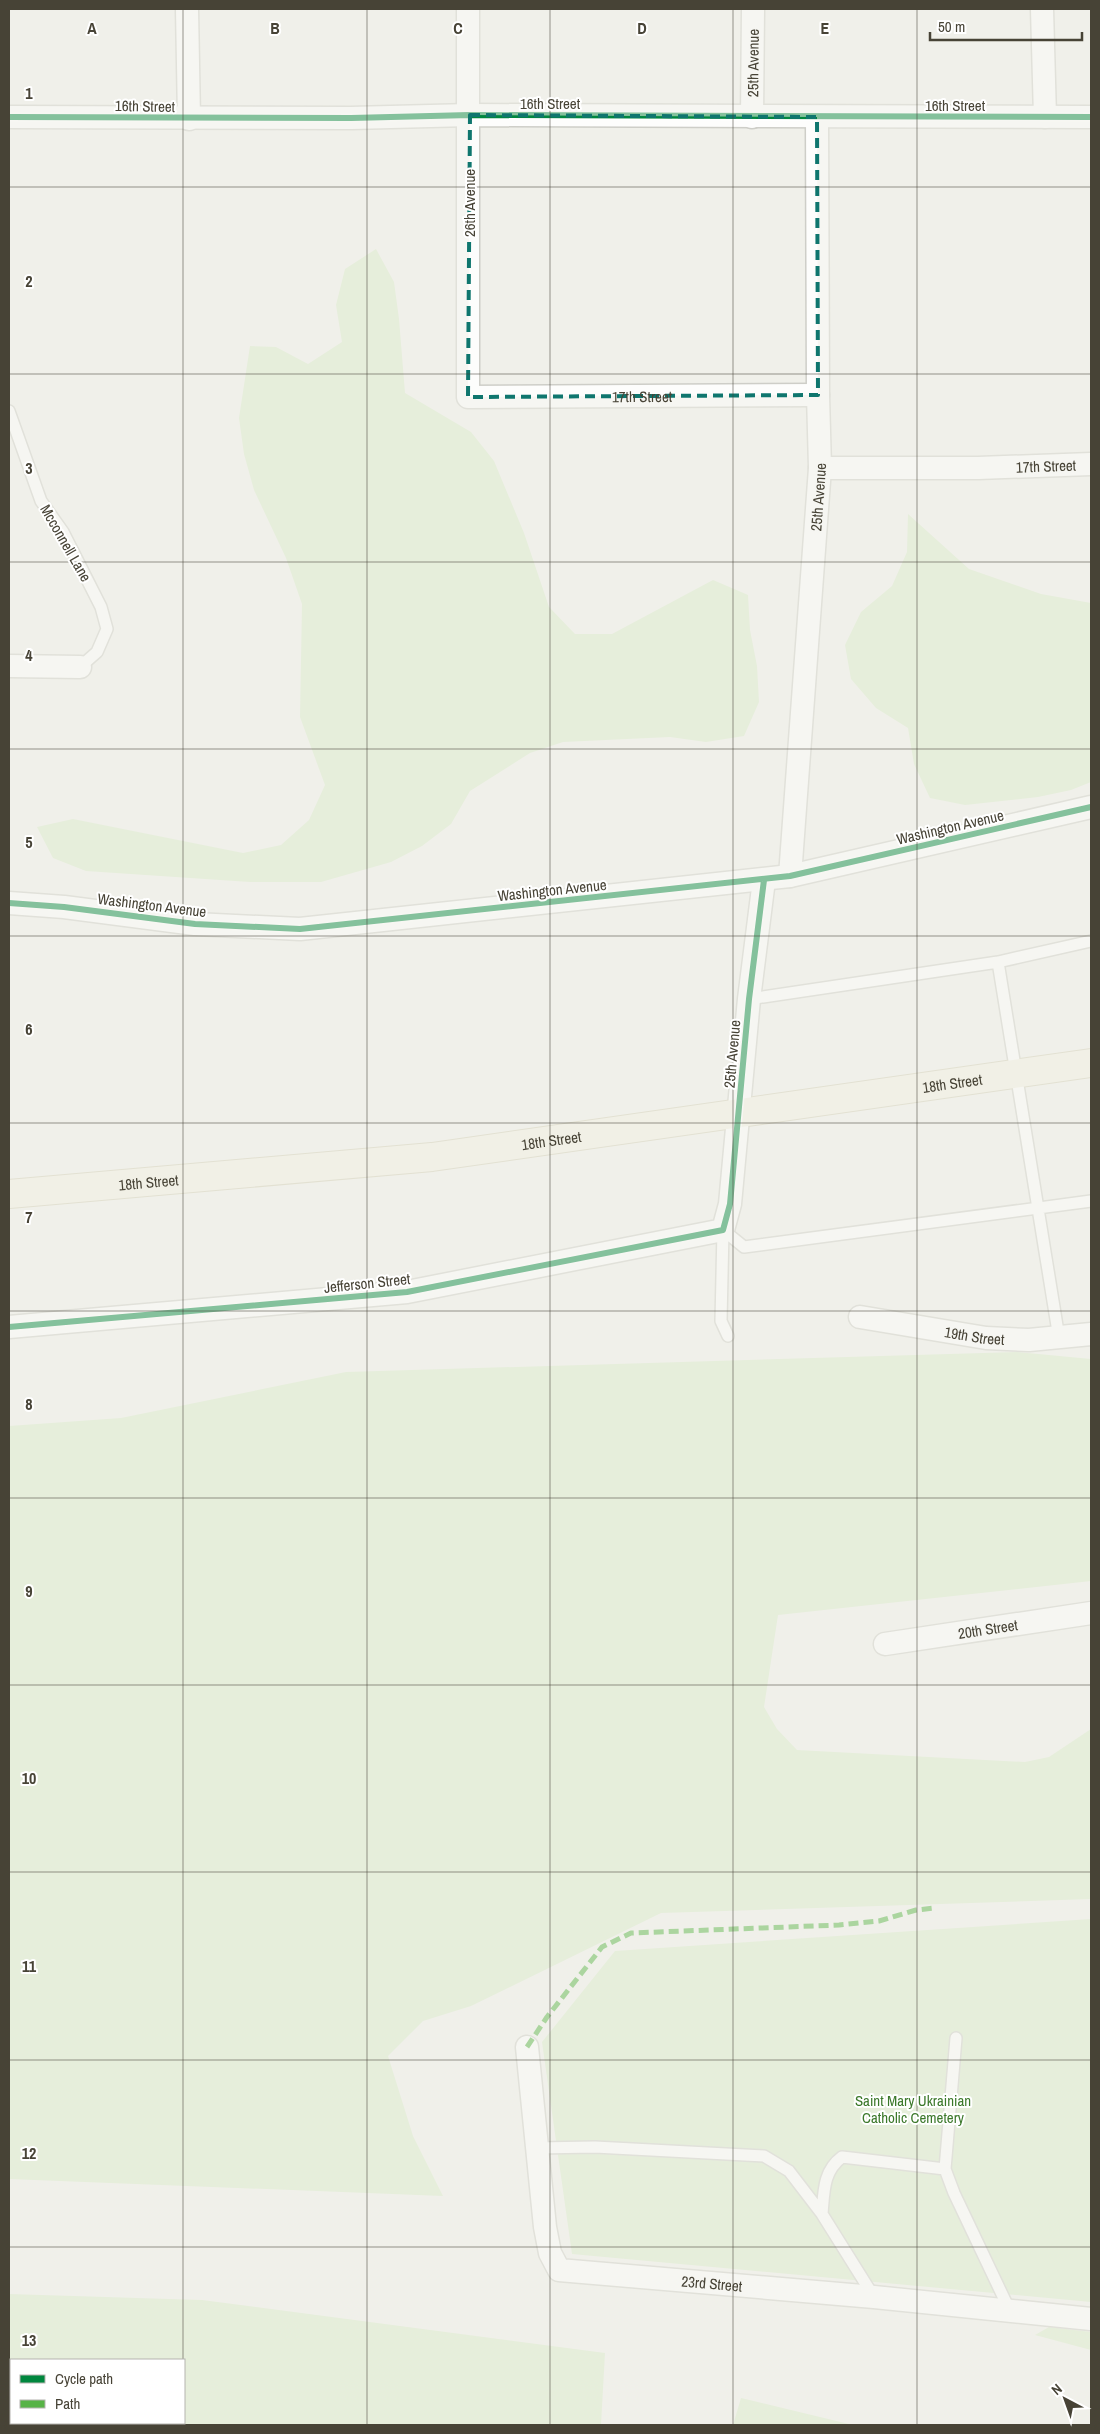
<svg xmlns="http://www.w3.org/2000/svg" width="1100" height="2434" viewBox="0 0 1100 2434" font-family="'Archivo Narrow',sans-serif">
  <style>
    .green { fill: #d9ebcb; fill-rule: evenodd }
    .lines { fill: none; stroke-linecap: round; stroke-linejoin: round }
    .lane-casing { stroke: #cecec8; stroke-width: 14 }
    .street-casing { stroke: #cecec8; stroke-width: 25 }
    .primary-casing { stroke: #d2ceb7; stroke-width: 30 }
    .lane { stroke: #fdfdfc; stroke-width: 11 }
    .street { stroke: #fdfdfc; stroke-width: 22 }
    .primary { stroke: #f1efe3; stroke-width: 28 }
    .quiet { stroke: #57b346; stroke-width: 5; stroke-dasharray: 10 5; stroke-linecap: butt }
    .cycleway-casing { stroke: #fff; stroke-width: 9 }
    .cycleway { stroke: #00873e; stroke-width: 6 }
    .marked { fill: none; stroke: #0f766e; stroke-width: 4; stroke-dasharray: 10 6; stroke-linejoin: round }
    .grid { fill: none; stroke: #474336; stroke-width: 1; stroke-opacity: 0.55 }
    .labels { text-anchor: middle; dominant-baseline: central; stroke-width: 4; stroke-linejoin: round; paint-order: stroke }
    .street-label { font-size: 15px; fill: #474336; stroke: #fff }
    .park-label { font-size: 15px; fill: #3b782a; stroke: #fff }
    .grid-label { font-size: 16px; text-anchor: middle; font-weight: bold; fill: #474336; stroke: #fff; stroke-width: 4; stroke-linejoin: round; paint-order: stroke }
  </style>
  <rect width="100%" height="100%" fill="#f0f0ea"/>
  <path class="green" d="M376 249 394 282 399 319 405 393 471 432 494 461 524 533 549 607 575 634H612L713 580 748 595 750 630 757 666 759 702 744 736 706 742 670 737 563 742 530 753 470 791 451 824 422 846 391 862 321 882H250L86 871 53 858 37 827 73 819 243 853 281 845 309 820 325 785 300 717 302 604 286 558 254 490 244 454 239 418 250 346 276 347 308 364 342 342 336 305 345 269Z
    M908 514 969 569 1041 594 1091 603V782L1071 790 1038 797 965 805 930 798 914 764 908 728 876 708 851 679 845 645 861 612 892 586 907 552Z
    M1017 1352 1091 1359V1581L778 1615 764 1707 777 1729 797 1750 1025 1762 1049 1757 1091 1729V1899L661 1913 471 2006 423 2021 388 2056 413 2136 443 2196 9 2179V1426L121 1418 346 1372Z
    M1091 1919V2302L572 2254 542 2042 615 1951Z
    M9 2294 202 2300 605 2353 601 2425H9ZM184 2360V2423H11V2360Z
    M1049 2327 1091 2332V2350L1035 2335Z
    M741 2398 853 2425H733Z"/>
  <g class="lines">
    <g class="lane-casing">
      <path id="lane" d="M9 411 41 501 63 532 101 607 107 629 97 652 80 667
        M998 962 1059 1338
        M749 999 998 962 1091 941
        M723 1230 744 1247 1091 1201
        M723 1230 721 1321 728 1336
        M956 2038 945 2169 954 2193 1010 2311
        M537 2148 595 2147 764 2156 789 2171 822 2214 874 2297
        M822 2214C824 2192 823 2171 842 2157L945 2169"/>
    </g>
    <g class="street-casing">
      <g id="street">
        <path d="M187 9 189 119"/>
        <path id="s1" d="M468 9V397L818 395"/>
        <path d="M1042 9 1045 117"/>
        <path d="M9 117 351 118 470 115 1091 117"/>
        <path id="s2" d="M752 117 753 9"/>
        <path id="s3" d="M820 468H978L1091 464"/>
        <path d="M9 666 80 667"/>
        <path id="s4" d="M790 876 820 468 818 395 817 117"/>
        <path d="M9 903 64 907 195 924 300 929 790 876 1091 807"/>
        <path id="s5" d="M860 1317 986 1338 1029 1340 1091 1334"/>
        <path d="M9 1327 407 1292 723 1230 730 1204 749 999 764 880"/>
        <path id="s6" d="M885 1644 1091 1613"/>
        <path id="s7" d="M527 2047 545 2227 550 2253 559 2270 874 2297 1091 2319"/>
      </g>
    </g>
    <g class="primary-casing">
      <g id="primary">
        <path id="s8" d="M9 1194 432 1157 1091 1063"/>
      </g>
    </g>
    <use href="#lane" class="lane"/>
    <use href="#street" class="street"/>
    <use href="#primary" class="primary"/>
    <path class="quiet" d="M527 2047 547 2017 602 1947 631 1933 839 1925 879 1921 916 1910 935 1908"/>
    <g class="cycleway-casing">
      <path id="cycleway" d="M9 117 351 118 470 115 1091 117
        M9 903 64 907 195 924 300 929 790 876 1091 807
        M9 1327 407 1292 723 1230 730 1204 749 999 764 880"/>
    </g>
    <use href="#cycleway" class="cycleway"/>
  </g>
  <path d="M0 0H1100V2434H0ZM470 115 817 117 818 395 468 397Z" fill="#f0f0ea" fill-opacity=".55" fill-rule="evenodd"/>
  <path class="marked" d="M470 115 817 117 818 395 468 397Z"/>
  <path class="grid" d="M183 9V2360M367 9V2425M550 9V2425M733 9V2425M917 9V2425M9 187H1091M9 374H1091M9 562H1091M9 749H1091M9 936H1091M9 1123H1091M9 1311H1091M9 1498H1091M9 1685H1091M9 1872H1091M9 2060H1091M9 2247H1091M183 2423V2425"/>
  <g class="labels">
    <g class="street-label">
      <text stroke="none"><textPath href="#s2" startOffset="54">25th Avenue</textPath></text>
      <text x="550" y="103">16th Street</text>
      <text x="955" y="105">16th Street</text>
      <text transform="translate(145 106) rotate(1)">16th Street</text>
      <text transform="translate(469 203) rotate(-90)">26th Avenue</text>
      <text stroke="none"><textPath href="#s1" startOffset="562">17th Street</textPath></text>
      <text stroke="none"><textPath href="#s3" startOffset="226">17th Street</textPath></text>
      <text stroke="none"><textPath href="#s4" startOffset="380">25th Avenue</textPath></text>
      <text transform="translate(66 543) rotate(60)">Mcconnell Lane</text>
      <text transform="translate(950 827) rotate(-13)">Washington Avenue</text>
      <text transform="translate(552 890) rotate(-6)">Washington Avenue</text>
      <text transform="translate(152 905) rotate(7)">Washington Avenue</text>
      <text transform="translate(732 1054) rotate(-85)">25th Avenue</text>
      <text stroke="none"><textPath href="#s8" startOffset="950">18th Street</textPath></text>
      <text stroke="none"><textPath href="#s8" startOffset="545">18th Street</textPath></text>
      <text stroke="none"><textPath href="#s8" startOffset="140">18th Street</textPath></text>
      <text transform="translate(367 1283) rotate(-6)">Jefferson Street</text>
      <text stroke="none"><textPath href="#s5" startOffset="116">19th Street</textPath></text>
      <text stroke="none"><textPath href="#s6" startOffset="104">20th Street</textPath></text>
      <text stroke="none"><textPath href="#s7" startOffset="380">23rd Street</textPath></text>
    </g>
    <g class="park-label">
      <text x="913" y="2100">Saint Mary Ukrainian<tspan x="913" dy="17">Catholic Cemetery</tspan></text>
    </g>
  </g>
  <g class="grid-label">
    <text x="92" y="34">A</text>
    <text x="275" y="34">B</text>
    <text x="458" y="34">C</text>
    <text x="642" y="34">D</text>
    <text x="825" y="34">E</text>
    <text x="29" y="99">1</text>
    <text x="29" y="287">2</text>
    <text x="29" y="474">3</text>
    <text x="29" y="661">4</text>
    <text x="29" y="848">5</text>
    <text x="29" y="1035">6</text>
    <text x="29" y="1223">7</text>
    <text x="29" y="1410">8</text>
    <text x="29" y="1597">9</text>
    <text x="29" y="1784">10</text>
    <text x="29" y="1972">11</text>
    <text x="29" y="2159">12</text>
    <text x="29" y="2346">13</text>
  </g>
  <rect width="1100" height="2434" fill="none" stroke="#474336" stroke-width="20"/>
  <rect x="10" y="2359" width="175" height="65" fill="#ffffff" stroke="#b5b4af"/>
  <rect x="20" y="2375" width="25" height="8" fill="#00873e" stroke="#b5b4af"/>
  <text x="55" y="2384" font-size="15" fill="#474336">Cycle path</text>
  <rect x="20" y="2400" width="25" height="8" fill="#57b346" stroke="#b5b4af"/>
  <text x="55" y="2409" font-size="15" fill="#474336">Path</text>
  <g transform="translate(1065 2399) rotate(319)" stroke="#ffffff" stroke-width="4" paint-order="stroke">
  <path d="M0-4L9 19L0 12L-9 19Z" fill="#474336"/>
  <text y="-8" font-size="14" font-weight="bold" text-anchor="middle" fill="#474336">N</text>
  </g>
  <path d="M930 32v8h152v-8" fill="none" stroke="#474336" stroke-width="2.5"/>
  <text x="938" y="32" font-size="15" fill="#474336" stroke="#ffffff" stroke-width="4" paint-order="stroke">50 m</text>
</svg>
